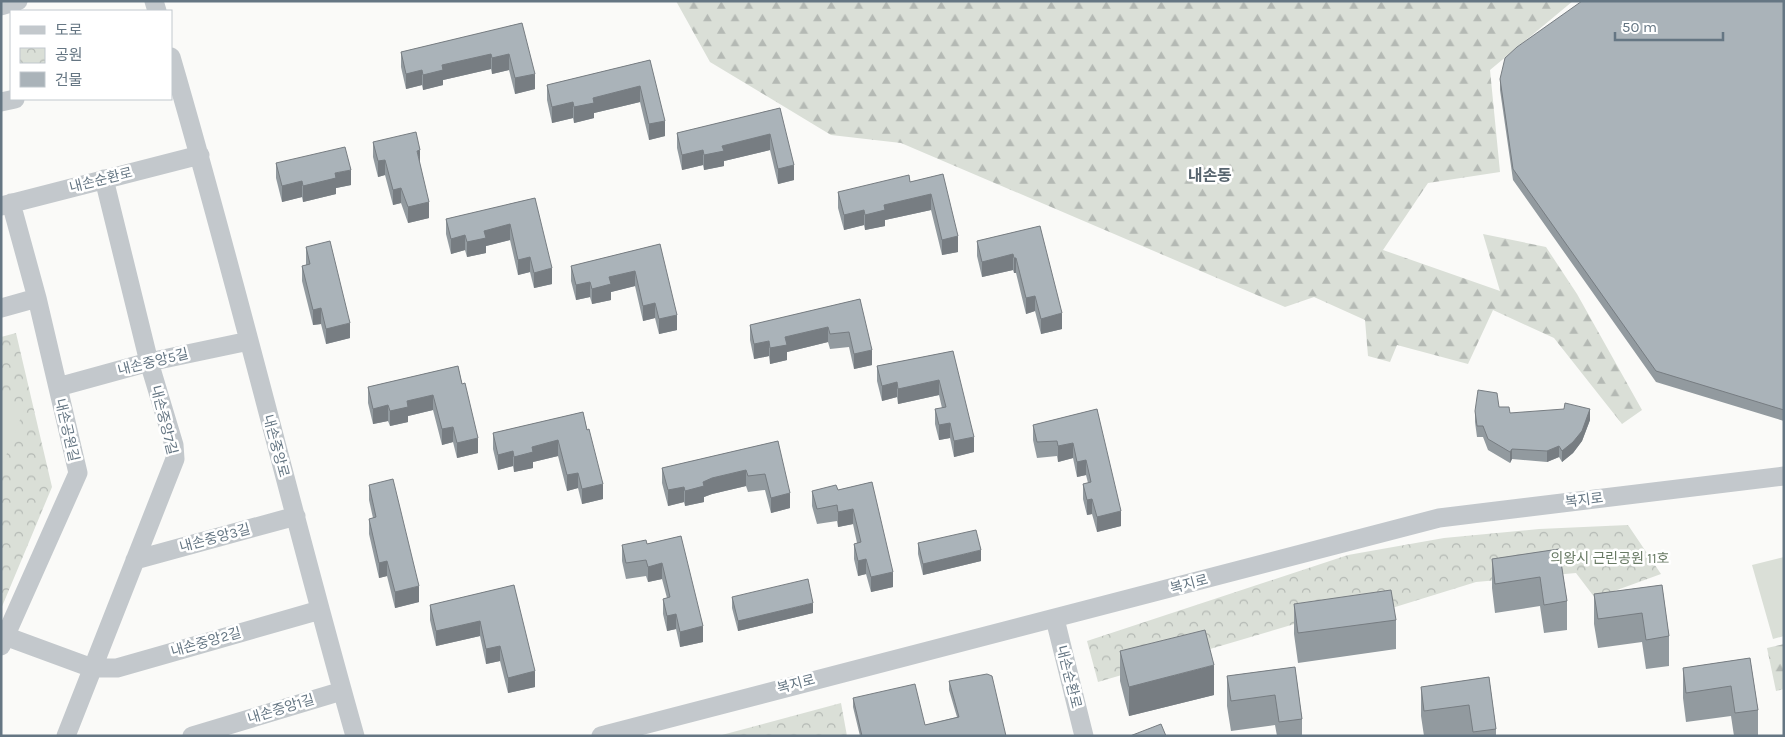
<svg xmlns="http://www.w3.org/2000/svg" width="1785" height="737" viewBox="0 0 1785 737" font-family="Karla,'Noto Sans KR',sans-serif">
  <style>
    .forest { fill: url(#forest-firs) }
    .park { fill: url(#park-crowns) }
    .pitch { fill: #dadfd7 }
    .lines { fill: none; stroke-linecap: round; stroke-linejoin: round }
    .minor { stroke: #c3c8cc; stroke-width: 19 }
    .wall { fill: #929a9f }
    .shaded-wall { fill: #777d82 }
    .building { fill: #aab3b9; stroke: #777d82 }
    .labels { text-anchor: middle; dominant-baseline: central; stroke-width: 5; stroke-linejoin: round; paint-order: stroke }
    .street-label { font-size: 14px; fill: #657683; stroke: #fff }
    .park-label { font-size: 14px; fill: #687a64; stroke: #fff }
    .quarter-label { font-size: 16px; font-weight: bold; fill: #57646e; stroke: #fff }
  </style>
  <defs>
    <pattern id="forest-firs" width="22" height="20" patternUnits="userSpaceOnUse" patternTransform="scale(1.25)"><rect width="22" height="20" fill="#dadfd7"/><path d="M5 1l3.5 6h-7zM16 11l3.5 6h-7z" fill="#b4b9b4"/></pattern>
    <pattern id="park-crowns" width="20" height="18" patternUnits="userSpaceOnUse" patternTransform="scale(1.25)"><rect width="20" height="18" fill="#dadfd7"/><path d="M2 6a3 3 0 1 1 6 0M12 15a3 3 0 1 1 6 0" fill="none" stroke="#b4b9b4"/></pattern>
  </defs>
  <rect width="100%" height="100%" fill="#fafaf8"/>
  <path class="forest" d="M676 1H1573L1490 70 1500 172 1428 183 1383 250 1500 291 1483 234 1546 247 1577 294 1642 410 1622 424 1554 338 1493 310 1468 364 1397 345 1390 362 1368 356 1365 320 1314 297 1285 307 901 143 831 135 710 62Z
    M1784 644V689L1776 691 1767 648Z"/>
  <path class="park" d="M16 333 52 487 1 609V337Z
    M1628 525 1661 574 1595 598 1576 573 1476 582 1392 608 1298 623 1098 682 1087 641 1348 555 1444 538 1539 529Z
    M841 703 847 736H718Z"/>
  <path class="pitch" d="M1 398 25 407 2 466H1Z
    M1784 557V636L1773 639 1752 565Z"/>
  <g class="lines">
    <path class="minor" d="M154 1 157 11
      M1 6 18 1
      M171 57C237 282 291 510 355 736
      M1 102 15 99
      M1 206 200 155
      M1 308 37 298
      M58 387 149 362 249 341
      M135 560 296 516
      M1055 619 1084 736
      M5 636 92 668H117L320 610
      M1 646 78 473 37 298 11 203
      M66 736 175 459 174 445 149 362 104 179
      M192 736 342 691
      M601 736 1439 518 1784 476"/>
  </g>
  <path class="wall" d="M1784 1V421L1656 382 1513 180 1500 90V79Z
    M522 23 535 89 515 94 509 70 492 74 491 69 443 80V85L423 90 422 85 406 89 401 67V52Z
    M650 60 665 136 649 140 640 102 594 113V118L574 123 573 118 552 123 547 100V85Z
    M780 108 794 180 778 184 770 150 724 161V166L704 170 703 165 682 170 677 148V133Z
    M373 142 420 166 429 218 408 223 401 203 393 205 385 175 378 177 373 157Z
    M276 163 351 185 336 188V194L303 202 302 197 282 202 276 178Z
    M943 174 958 252 942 255 931 210 885 220V226L865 230 864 225 844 230 838 208V192L910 182Z
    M535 198 552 284 534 288 530 272 518 275 510 240 486 246V253L467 257 465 250 451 254 446 234V219Z
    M1040 226 1062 329 1041 334 1035 311 1026 314 1016 273H1014L1013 270 982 277 977 256V241Z
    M660 244 677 330 659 334 655 318 643 321 635 286 611 292V300L592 304 590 297 576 300 571 281V266Z
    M306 247 350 338 326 344 321 324 313 325 302 281V266L306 265Z
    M860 299 872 365 854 369 849 347 830 349 828 342 787 352V360L770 364 769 356 754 359 750 340V325Z
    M953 351 974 452 954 457 950 438 939 440 935 424V409L942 408 939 395 898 404 897 397 882 401 877 381V366Z
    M458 366 478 453 457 458 453 442 442 445 433 410 408 416V422L390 426 388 421 373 424 368 403V387Z
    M1499 407 1510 413 1590 420 1582 441 1573 453 1562 462 1559 457 1547 462 1512 459 1510 463 1488 450 1483 437H1477L1475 422V411Z
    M1097 409 1121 526 1097 532 1092 514 1087 515 1083 499V484L1088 483 1086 475 1077 477 1073 458 1058 462 1057 456 1037 458 1033 440V425Z
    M583 412 603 499 582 504 578 488 567 491 558 456 533 462V468L514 472 513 466 498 470 493 449V433Z
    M778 441 790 508 771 513 765 490 748 492 746 486 712 494 704 497V502L685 506 684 502 668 506 662 483V468Z
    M872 482 893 587 871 592 866 574 858 576 854 559V544L857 543 853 524 838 527 837 521 817 524 812 506V491L838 490Z
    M369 485 419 602 395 608 387 576 379 578 369 534V519L373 518 369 500Z
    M681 536 703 642 680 647 676 629 667 631 663 614V599L667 598 662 579 648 582 646 576 626 579 622 561V545L647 544Z
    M918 543 981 561 923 575 918 554Z
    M1559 549 1567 601V630L1544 633 1540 606 1495 613 1492 588V559Z
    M514 585 535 687 508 693 500 661 486 664 480 636 436 646 430 620V605Z
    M1662 585 1669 636V666L1646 669 1642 642 1598 648 1594 624V594Z
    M732 597 813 613 738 631 732 608Z
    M1294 604 1396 620V649L1298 663 1294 634Z
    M1120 651 1214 695 1129 716 1120 681Z
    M1750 658 1758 710V736H1734L1731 716 1686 722 1683 698V668Z
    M1295 667 1302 719V736H1277L1275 725 1231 731 1227 706V676Z
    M1489 677 1496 729V736H1469V735L1463 736H1424L1421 716V687Z
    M949 681 1006 736H860L853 707V698L925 725 957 717 949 690Z"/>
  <path class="shaded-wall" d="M491 54V69L443 80V85L423 90V75L442 65Z
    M509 54V70L492 74V58Z
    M422 70V85L406 89V74Z
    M535 74V89L515 94V78Z
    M640 86V102L594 113V118L574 123V107L593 98Z
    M573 102V118L552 123V107Z
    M665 121V136L649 140V124Z
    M770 134V150L724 161V166L704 170V155L722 146Z
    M420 150V166L417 151Z
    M703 150V165L682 170V155Z
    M385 160V175L378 177V161Z
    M794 165V180L778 184V169Z
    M351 170V185L336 188V194L303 202V186L335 173Z
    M302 181V197L282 202V186Z
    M401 188V203L393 205V190Z
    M931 194V210L885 220V226L865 230V215L884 205Z
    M429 202V218L408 223V207Z
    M864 210V225L844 230V215Z
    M510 224V240L486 246V253L467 257V242L484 231Z
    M465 235V250L451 254V239Z
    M958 236V252L942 255V240Z
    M1013 254V270L982 277V262Z
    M530 257V272L518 275V260Z
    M1014 258H1016V273H1014Z
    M552 268V284L534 288V273Z
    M635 271V286L611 292V300L592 304V289L609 277Z
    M590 282V297L576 300V285Z
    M1035 296V311L1026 314V298Z
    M655 303V318L643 321V306Z
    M321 308V324L313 325V310Z
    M1062 313V329L1041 334V319Z
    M677 315V330L659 334V319Z
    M350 323V338L326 344V329Z
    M828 327V342L787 352V360L770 364V348L785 337Z
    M769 341V356L754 359V344Z
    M872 350V365L854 369V354Z
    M939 380V395L898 404V389Z
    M897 382V397L882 401V386Z
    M433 395V410L408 416V422L390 426V411L407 401Z
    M388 405V421L373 424V409Z
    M1590 409V420L1582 441 1573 453 1562 462V451Z
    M950 423V438L939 440V425Z
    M453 427V442L442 445V429Z
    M974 437V452L954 457V441Z
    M478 438V453L457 458V443Z
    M558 440V456L533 462V468L514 472V457L532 447Z
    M1073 443V458L1058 462V446Z
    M1559 446V457L1547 462V451Z
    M1512 449V459L1510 463V452Z
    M513 451V466L498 470V455Z
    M1086 460V475L1077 477V462Z
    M746 470V486L712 494 704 497V502L685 506V491L703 482 712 478Z
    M578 473V488L567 491V475Z
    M603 484V499L582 504V489Z
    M684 487V502L668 506V490Z
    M790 493V508L771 513V498Z
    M1092 499V514L1087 515V500Z
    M853 509V524L838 527V512Z
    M1121 511V526L1097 532V517Z
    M981 550V561L923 575V564Z
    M866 559V574L858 576V561Z
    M387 561V576L379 578V563Z
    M662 563V579L648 582V567Z
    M893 572V587L871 592V577Z
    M419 586V602L395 608V592Z
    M813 603V613L738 631V621Z
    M676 614V629L667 631V616Z
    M480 621V636L436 646V631Z
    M703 626V642L680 647V632Z
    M500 646V661L486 664V649Z
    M1214 665V695L1129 716V687Z
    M535 671V687L508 693V678Z"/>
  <path class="building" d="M1582 1H1784V410L1656 371 1513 169 1500 79 1505 58 1517 47Z
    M522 23 535 74 515 78 509 54 492 58 491 54 442 65 443 70 423 75 422 70 406 74 401 52Z
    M650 60 665 121 649 124 640 86 593 98 594 103 574 107 573 102 552 107 547 85Z
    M780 108 794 165 778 169 770 134 722 146 724 151 704 155 703 150 682 155 677 133Z
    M416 132 420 150 417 151 429 202 408 207 401 188 393 190 385 160 378 161 373 142Z
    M345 147 351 170 335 173 336 178 303 186 302 181 282 186 276 163Z
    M943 174 958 236 942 240 931 194 884 205 885 210 865 215 864 210 844 215 838 192 909 175 910 182Z
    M535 198 552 268 534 273 530 257 518 260 510 224 484 231 486 238 467 242 465 235 451 239 446 219Z
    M1040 226 1062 313 1041 319 1035 296 1026 298 1016 258H1014L1013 254 982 262 977 241Z
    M330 241 350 323 326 329 321 308 313 310 302 266 310 264 306 247Z
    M660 244 677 315 659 319 655 303 643 306 635 271 609 277 611 284 592 289 590 282 576 285 571 266Z
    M860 299 872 350 854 354 849 332 830 334 828 327 785 337 787 345 770 348 769 341 754 344 750 325Z
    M953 351 974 437 954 441 950 423 939 425 935 409 946 407 939 380 898 389 897 382 882 386 877 366Z
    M458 366 462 384 465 383 478 438 457 443 453 427 442 429 433 395 407 401 408 407 390 411 388 405 373 409 368 387Z
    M1478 390 1497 393 1499 407H1509L1510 413 1564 409 1565 403 1590 409 1582 431 1573 442 1562 451 1559 446 1547 451 1512 449 1510 452 1488 439 1483 426H1477L1475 411Z
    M1097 409 1121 511 1097 517 1092 499 1087 500 1083 484 1091 482 1086 460 1077 462 1073 443 1058 446 1057 441 1037 442 1033 425Z
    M583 412 587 430 589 429 603 484 582 489 578 473 567 475 558 440 532 447 533 452 514 457 513 451 498 455 493 433Z
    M778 441 790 493 771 498 765 474 748 476 746 470 712 478 703 482 704 486 685 491 684 487 668 490 662 468Z
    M393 479 419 586 395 592 387 561 379 563 369 519 376 517 369 485Z
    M872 482 893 572 871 577 866 559 858 561 854 544 861 542 853 509 838 512 837 505 817 509 812 491 836 485 838 490Z
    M976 530 981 550 923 564 918 543Z
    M681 536 703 626 680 632 676 614 667 616 663 599 670 597 662 563 648 567 646 560 626 563 622 545 646 540 647 544Z
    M1559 549 1567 601 1544 605 1540 577 1495 584 1492 559Z
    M808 579 813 603 738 621 732 597Z
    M514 585 535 671 508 678 500 646 486 649 480 621 436 631 430 605Z
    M1662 585 1669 636 1646 640 1642 613 1598 619 1594 594Z
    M1391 590 1396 620 1298 633 1294 604Z
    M1205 630 1214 665 1129 687 1120 651Z
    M1750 658 1758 710 1735 713 1731 686 1686 693 1683 668Z
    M1295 667 1302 719 1279 722 1275 695 1231 701 1227 676Z
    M987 674 992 676 1006 736H862L853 698 915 684 925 725 959 717 949 681Z
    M1489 677 1496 729 1473 732 1469 705 1424 711 1421 687Z
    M1161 724 1166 736H1130Z"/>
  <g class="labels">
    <g class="street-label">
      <text transform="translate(101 180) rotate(-14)">내손순환로</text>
      <text transform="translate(153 362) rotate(-14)">내손중앙5길</text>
      <text transform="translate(164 420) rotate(76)">내손중앙7길</text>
      <text transform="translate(67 430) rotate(77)">내손공원길</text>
      <text transform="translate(276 446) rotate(75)">내손중앙로</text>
      <text transform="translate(1584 500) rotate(-7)">복지로</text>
      <text transform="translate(215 538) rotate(-15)">내손중앙3길</text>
      <text transform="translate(1189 584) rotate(-15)">복지로</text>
      <text transform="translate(206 642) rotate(-16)">내손중앙2길</text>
      <text transform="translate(1069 677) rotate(76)">내손순환로</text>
      <text transform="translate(796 684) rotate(-15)">복지로</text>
      <text transform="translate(281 709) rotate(-17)">내손중앙1길</text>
    </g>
    <g class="park-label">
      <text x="1610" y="558">의왕시 근린공원 11호</text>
    </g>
    <g class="quarter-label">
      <text x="1210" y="175">내손동</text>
    </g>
  </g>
  <rect width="1785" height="737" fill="none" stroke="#657683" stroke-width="5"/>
  <rect x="10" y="10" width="162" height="90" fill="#ffffff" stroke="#c1c8cd"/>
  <rect x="20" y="26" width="25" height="8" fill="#c3c8cc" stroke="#c1c8cd"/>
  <text x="55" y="35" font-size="15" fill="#657683">도로</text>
  <rect x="20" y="48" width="25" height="15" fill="url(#park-crowns)" stroke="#c1c8cd"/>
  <text x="55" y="60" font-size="15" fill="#657683">공원</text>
  <rect x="20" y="72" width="25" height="15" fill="#aab3b9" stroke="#c1c8cd"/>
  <text x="55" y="85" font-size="15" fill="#657683">건물</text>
  <path d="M1615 32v8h108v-8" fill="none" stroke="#657683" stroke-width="2.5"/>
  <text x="1622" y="32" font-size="15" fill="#657683" stroke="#ffffff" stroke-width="4" paint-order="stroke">50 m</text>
</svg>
